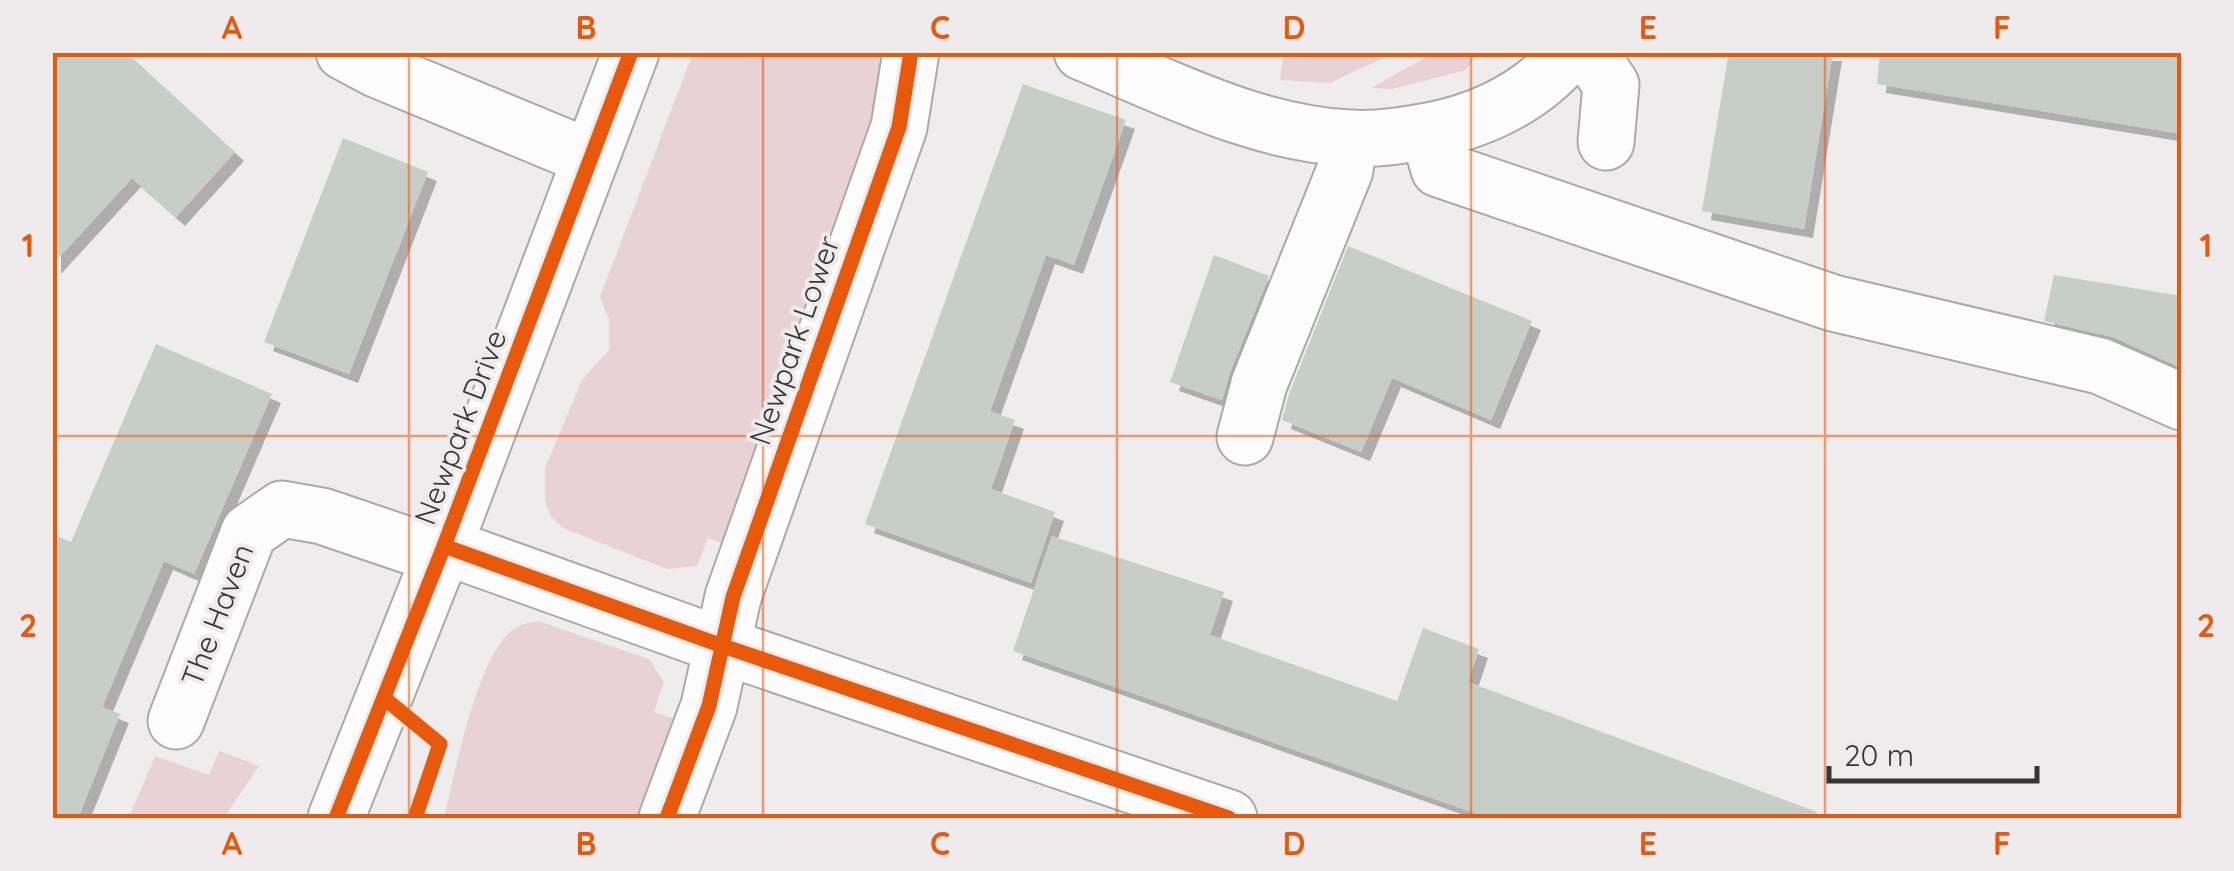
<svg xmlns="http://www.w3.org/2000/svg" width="2234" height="871" viewBox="0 0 2234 871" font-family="Quicksand,sans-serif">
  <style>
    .green { fill: #e8d2d6 }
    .building { fill: #c7cec8; filter: url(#shadow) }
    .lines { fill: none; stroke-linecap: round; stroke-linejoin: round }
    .minor-casing { stroke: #aba9aa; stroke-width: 59 }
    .minor { stroke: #fcfcfc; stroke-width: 55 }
    .cycleway-casing { stroke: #efebec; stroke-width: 21 }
    .cycleway { stroke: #e8590c; stroke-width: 15 }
    .grid { fill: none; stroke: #e8590c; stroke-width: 2.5; stroke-opacity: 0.55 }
    .labels { text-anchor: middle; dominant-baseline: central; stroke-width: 8; stroke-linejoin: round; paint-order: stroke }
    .street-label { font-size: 30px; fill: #373636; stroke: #efebec }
    .neatline { fill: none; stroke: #e8590c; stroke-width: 4 }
    .grid-label { font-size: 32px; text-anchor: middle; font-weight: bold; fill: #e8590c }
  </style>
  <defs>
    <filter id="shadow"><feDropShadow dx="9" dy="9" stdDeviation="0" flood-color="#0004"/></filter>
  </defs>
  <rect width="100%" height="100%" fill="#eeeced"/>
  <path class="green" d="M785 52 881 53 885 64 880 100 723 544 708 538 697 566 667 569 563 528 550 515 545 501V468L582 380 609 350V320L600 297 693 53Z
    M1435 52 1478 53 1466 70 1392 89 1371 88Z
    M1284 53V52L1394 53 1330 83 1280 80Z
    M538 621 649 659 664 682 654 712 677 720 640 818H444C455 772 476 664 509 633 517 625 527 623 538 621Z
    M219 751 259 766 224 818H129L155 756 209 775Z"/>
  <path class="building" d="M52 52H126L235 152 176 217 132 178 52 265Z
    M1729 52H1833L1804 229 1702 211Z
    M1880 52H2182V134L1877 84Z
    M1023 84 1126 120 1074 265 1046 255 990 411 1015 420 991 489 1055 512 1031 583 865 524Z
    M343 138 428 172 349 374 264 342Z
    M1348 246 1532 321 1491 420 1392 378 1361 452 1282 420 1289 394Z
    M1214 255 1269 276 1230 372 1222 400 1170 382Z
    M2054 275 2182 296V368L2113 337 2044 321Z
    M156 344 272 394 194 574 164 561 102 707 120 714 78 818H52V534L71 542Z
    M1052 536 1224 592 1210 635 1397 701 1423 628 1479 649 1468 682 1817 812 1816 818H1489L1013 651Z"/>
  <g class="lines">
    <g class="minor-casing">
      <path id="minor" d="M344 52 376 69 591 158
        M1082 52C1167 87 1257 134 1350 138 1378 140 1406 135 1433 130 1487 119 1534 95 1570 52
        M1589 52 1611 85 1606 142
        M1428 131 1439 169 1833 303 2100 366 2182 402
        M1245 437 1259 384 1345 170 1349 138
        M444 546 720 645 1229 818
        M176 721 249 532 282 509 322 516 440 556
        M336 818 444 546 631 52
        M667 818 709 706 733 597 899 127 911 52"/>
    </g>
    <use href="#minor" class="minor"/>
    <g class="cycleway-casing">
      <path id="cycleway" d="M444 546 720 645 1229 818
        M384 698 440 744 415 818
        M336 818 444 546 631 52
        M667 818 709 706 733 597 899 127 911 52"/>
    </g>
    <use href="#cycleway" class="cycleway"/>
  </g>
  <path class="grid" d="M409 52V818M763 52V818M1117 52V818M1471 52V818M1825 52V818M52 436H2182"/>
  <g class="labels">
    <g class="street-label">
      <text transform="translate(794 340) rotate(-71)">Newpark Lower</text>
      <text transform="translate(460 427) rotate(-69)">Newpark Drive</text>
      <text transform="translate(217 615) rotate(-69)">The Haven</text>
    </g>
  </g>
  <rect width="2234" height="871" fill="none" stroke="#efebec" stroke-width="110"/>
  <path d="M1829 766v15h208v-15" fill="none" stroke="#373636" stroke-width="5"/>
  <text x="1844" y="766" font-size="30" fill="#373636" stroke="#efebec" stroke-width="8" paint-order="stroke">20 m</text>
  <rect x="55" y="55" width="2124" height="761" class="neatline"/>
  <g class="grid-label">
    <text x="232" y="39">A</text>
    <text x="586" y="39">B</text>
    <text x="940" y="39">C</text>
    <text x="1294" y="39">D</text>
    <text x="1648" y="39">E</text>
    <text x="2002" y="39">F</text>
    <text x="28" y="257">1</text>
    <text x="2206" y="257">1</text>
    <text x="28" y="637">2</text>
    <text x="2206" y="637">2</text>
    <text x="232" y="855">A</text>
    <text x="586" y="855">B</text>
    <text x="940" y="855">C</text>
    <text x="1294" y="855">D</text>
    <text x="1648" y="855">E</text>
    <text x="2002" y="855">F</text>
  </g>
</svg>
